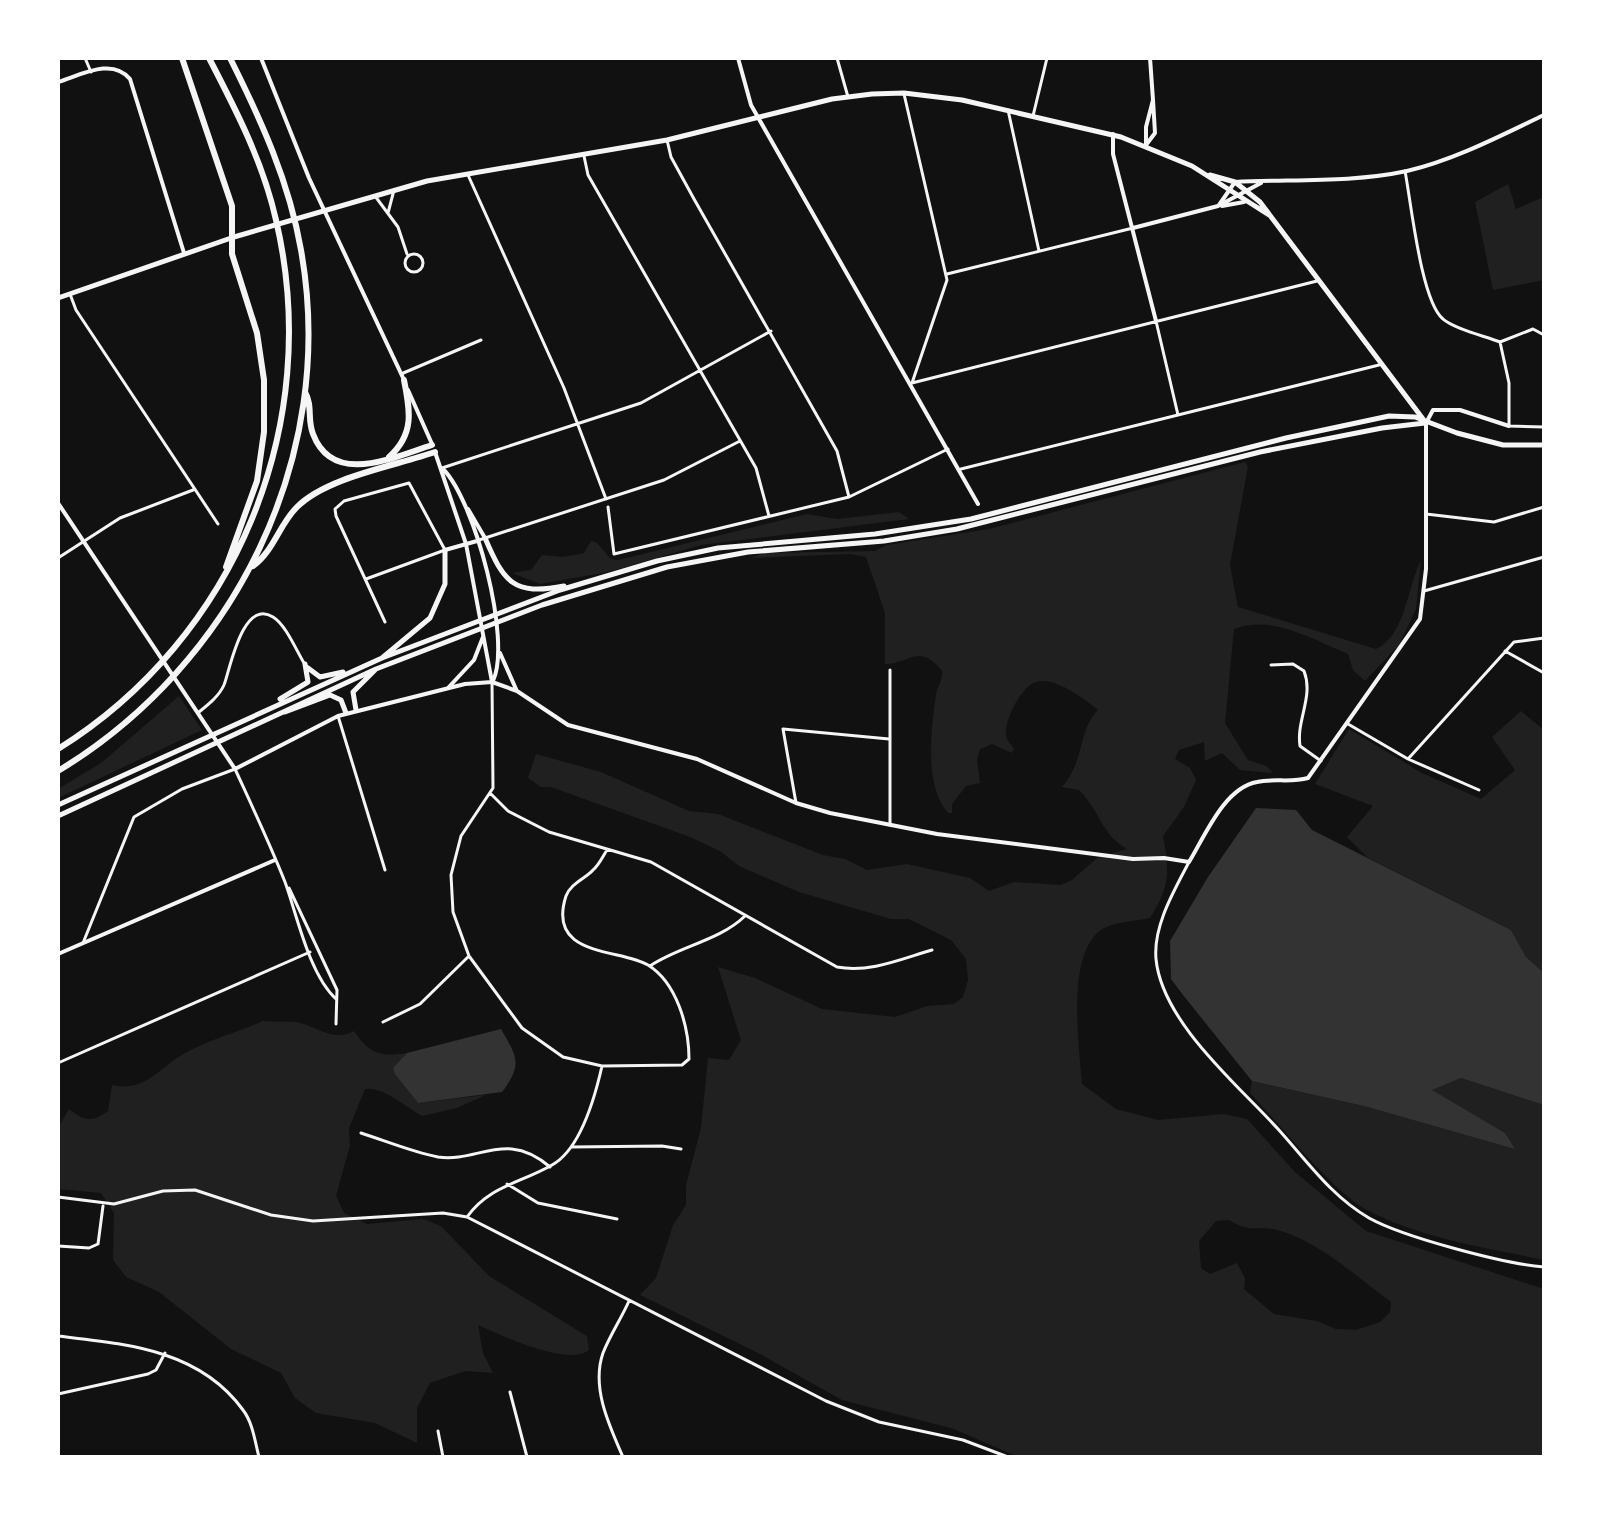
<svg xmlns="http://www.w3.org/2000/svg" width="1602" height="1515" viewBox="0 0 1602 1515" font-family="'Zilla Slab',serif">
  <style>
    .green { fill: #202020; fill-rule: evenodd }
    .water { fill: #333 }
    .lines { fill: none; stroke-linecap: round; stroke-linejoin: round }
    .minor { stroke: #f5f5f5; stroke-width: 3 }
    .tertiary { stroke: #f5f5f5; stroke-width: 4 }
    .primary { stroke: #f5f5f5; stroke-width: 5 }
    .motorway { stroke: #f5f5f5; stroke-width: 6 }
  </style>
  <rect width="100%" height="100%" fill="#111"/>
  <path class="green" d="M1508 184 1516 209 1544 197V280L1493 290 1475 202Z
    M1245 462 1248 466 1230 565 1238 607 1376 649C1406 635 1407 587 1421 560L1416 609 1399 645 1365 681 1353 670 1348 654C1313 640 1272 614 1234 629L1225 723 1248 760 1266 766 1273 773 1240 770 1222 753 1205 761 1204 742 1179 750 1175 759 1190 768 1196 780 1184 807 1163 836C1170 873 1170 886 1150 918 1136 921 1112 922 1101 930 1066 955 1079 1045 1082 1084L1116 1109 1158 1120 1224 1114 1247 1119 1295 1172 1366 1231 1544 1289V1457H1018L954 1429 842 1400 758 1353 640 1295 656 1278 673 1225 686 1205V1185L701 1128 708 1058 729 1060 741 1040 718 967 755 978 822 1009 895 1017 927 1006 954 1004 963 997 968 980 966 959 951 940 909 919H891L799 892 739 866 720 851 690 837 551 787H541L528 778 536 754 601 772 689 811 718 814 823 855 845 859 867 870 907 864 970 878 989 891 1014 882 1061 885 1072 880 1097 858 1127 849C1100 833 1101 812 1079 790L1062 787C1086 759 1077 732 1098 710 1085 699 1054 676 1036 682 1021 686 1001 725 1007 739 1009 743 1012 745 1014 749L1012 753 992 744 980 749 977 760 980 783 966 786 952 804V813H948C924 786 931 730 936 695 937 686 943 681 942 671 919 642 910 664 885 664V613L866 557 851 554 751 558 764 553 875 551 887 545 989 529ZM1229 1220C1253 1235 1258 1224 1281 1231 1321 1243 1358 1278 1391 1302L1390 1312 1380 1322 1356 1330 1336 1329 1317 1321 1274 1314 1244 1289 1245 1278 1237 1263 1210 1274 1201 1268 1199 1241 1216 1221Z
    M899 512 909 519 701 545 608 572 540 584 512 573 531 570 542 555 563 557 584 553 591 541 597 543 611 559 618 560 807 514 837 519Z
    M179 696 202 730 58 798V789L101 763Z
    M1521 711 1544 730V973L1526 957 1511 930 1367 857 1347 837 1373 806 1315 784 1349 729 1422 773 1481 799 1515 770 1492 737Z
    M263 1021C273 1022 284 1021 295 1022 317 1025 331 1043 354 1031 369 1054 381 1057 407 1053L393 1069 418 1103 486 1095 457 1108 422 1116C406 1107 383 1086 365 1089L349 1128 350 1145 336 1196 344 1213 367 1224 423 1219 441 1226 489 1276 587 1336 589 1350C567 1367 503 1336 478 1325L483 1353 493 1373 465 1371 430 1383 417 1408V1443L375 1423 316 1413 295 1398 281 1373 231 1349 159 1292 126 1277 113 1260 114 1213 101 1193 58 1189V1128L69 1109C84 1121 92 1123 108 1111L112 1085C146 1093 160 1066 187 1052 211 1039 238 1032 263 1021Z
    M1461 1078 1544 1105V1260C1486 1248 1420 1238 1367 1210 1333 1192 1279 1123 1250 1093L1252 1081 1368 1107 1505 1133 1431 1090Z"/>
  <path class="water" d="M1256 808 1296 810 1312 830 1511 930 1526 957 1544 973V1105L1461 1078 1432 1090 1505 1133 1515 1149 1368 1107 1252 1081 1183 995 1171 979 1170 941 1208 877Z
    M501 1029C517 1057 523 1064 502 1092L418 1103 395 1074 393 1068 407 1053Z"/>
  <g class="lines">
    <path class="minor" d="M85 58 91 72
      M837 58 848 97
      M904 94 947 280 912 383
      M1008 110 1039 251
      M1033 116 1047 58
      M667 140 671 157 694 199 837 451 849 497
      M584 156 588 175 756 468 769 516
      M1405 171C1411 202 1421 301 1443 319 1454 329 1485 336 1500 342L1533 329 1544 335
      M468 175 564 388 606 499
      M375 196 398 227 407 254
      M388 213 394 190
      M405 263a9 9 0 1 1 18 0a9 9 0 1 1-18 0Z
      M947 274 1133 228
      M70 294 76 310 218 524
      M1156 321 1178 415
      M1500 342 1509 383V426L1544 427
      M401 374 481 340
      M912 383 1317 281
      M442 468 641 403 771 331
      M961 469 1379 365
      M608 507 614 554 849 497 948 449
      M1426 514 1494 522 1544 507
      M479 540 664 480 740 441
      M58 558 120 518 193 490
      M366 579 445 550 409 483 344 501 335 509 336 516 385 622
      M1424 591 1544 557
      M1505 651 1544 673
      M1271 665 1293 664 1304 671C1314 697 1296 720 1300 746L1321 761
      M890 670V825
      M492 682 493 788 461 836 451 875 453 912 469 956 522 1028 563 1057 602 1066 682 1065 689 1059C689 1027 677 983 648 965 620 948 546 958 566 896 571 883 585 879 593 870 599 865 603 856 607 850
      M199 712C209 704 219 696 224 685 229 674 242 597 273 617 286 625 296 650 304 663
      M338 716 385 870
      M1348 724 1408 759 1479 790
      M1408 759 1514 642 1544 638
      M490 793 508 811 549 832 651 862 837 967C870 973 901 959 932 950
      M796 803 783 729 889 739
      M1189 862C1174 891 1153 926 1156 959 1162 1022 1238 1085 1278 1129 1307 1161 1331 1196 1369 1218 1403 1237 1505 1264 1544 1267
      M289 888 337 990 336 1024
      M83 943 134 817 182 789 235 769C252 806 270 844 285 882 297 915 309 974 336 999
      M650 966C680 946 719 941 745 916
      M383 1022 420 1004 469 956
      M58 1063 310 952
      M361 1133C386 1141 412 1152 438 1157 478 1163 506 1129 550 1167
      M571 1147 662 1146 681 1149
      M507 1184 538 1203 617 1219
      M58 1197 114 1204 163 1191 195 1190 271 1215 313 1221 443 1213 467 1217 826 1401 879 1422 963 1440 1008 1457
      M467 1217C489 1186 521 1183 552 1165 581 1149 595 1097 602 1066
      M58 1246 89 1248 98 1244 103 1206
      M58 1336C125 1344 199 1349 243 1410 253 1423 255 1442 259 1457
      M510 1392 527 1457
      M58 1394 148 1374 156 1370 165 1353
      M438 1431 443 1457
      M623 1457C609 1425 591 1387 603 1353 610 1335 621 1319 629 1301
      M623 1457H681"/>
    <path class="tertiary" d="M261 58 309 178 405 382
      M738 58 751 105 978 504
      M1150 58 1153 100
      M58 82C81 75 112 57 130 79L184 253
      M1153 100 1155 133 1146 145V127Z
      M1113 134V154L1156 321
      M1219 205 1235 182C1291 179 1351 183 1407 171 1454 160 1500 136 1544 115
      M1222 206 1244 202
      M1133 228 1218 206 1261 183
      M408 390 432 444
      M435 452 466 544 492 682
      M443 469C475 501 512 640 493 681
      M58 503 235 769 338 716 465 684 492 682 517 691 568 725 697 759 796 803 830 813 937 834 1133 859 1164 858 1189 862C1205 836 1224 788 1257 782 1274 778 1291 783 1308 778L1420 619 1426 569V423L1433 410H1460L1509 426
      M468 509 485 538
      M445 550 477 541
      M500 653 516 689
      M448 688 474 660 483 637
      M58 954 275 860"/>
    <path class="primary" d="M1210 175 1235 182 1260 202 1423 419
      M58 298 234 237 427 181 667 140 832 99 872 94 904 93 962 100 1121 137 1192 166 1269 215
      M485 538C504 582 513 596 564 586
      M382 658 430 618 445 584V550
      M308 668 320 677 343 672
      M280 699 308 682 305 664
      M356 710 353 692 375 670
      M285 712 330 695 341 700 346 713
      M58 805 382 658 560 590 657 561 718 548 875 534 971 519 1286 438 1389 416 1415 417 1457 433 1503 445H1544
      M58 816 376 669 542 605 667 567 748 552 884 541 957 529 1260 452 1382 428 1425 423"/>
    <path class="motorway" d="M182 58 232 206V254L257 333 264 380V432L257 481 226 567
      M305 392C313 406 307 419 313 434 333 487 394 457 432 445
      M389 457C415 434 410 410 404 380
      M253 566C273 552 279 525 297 507 327 477 395 466 435 452
      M58 749C236 638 324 424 276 220 263 162 236 110 209 58
      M58 771C235 664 338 456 301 250 289 181 261 120 230 58"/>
  </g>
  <rect width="1602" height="1515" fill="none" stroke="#ffffff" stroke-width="120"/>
</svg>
